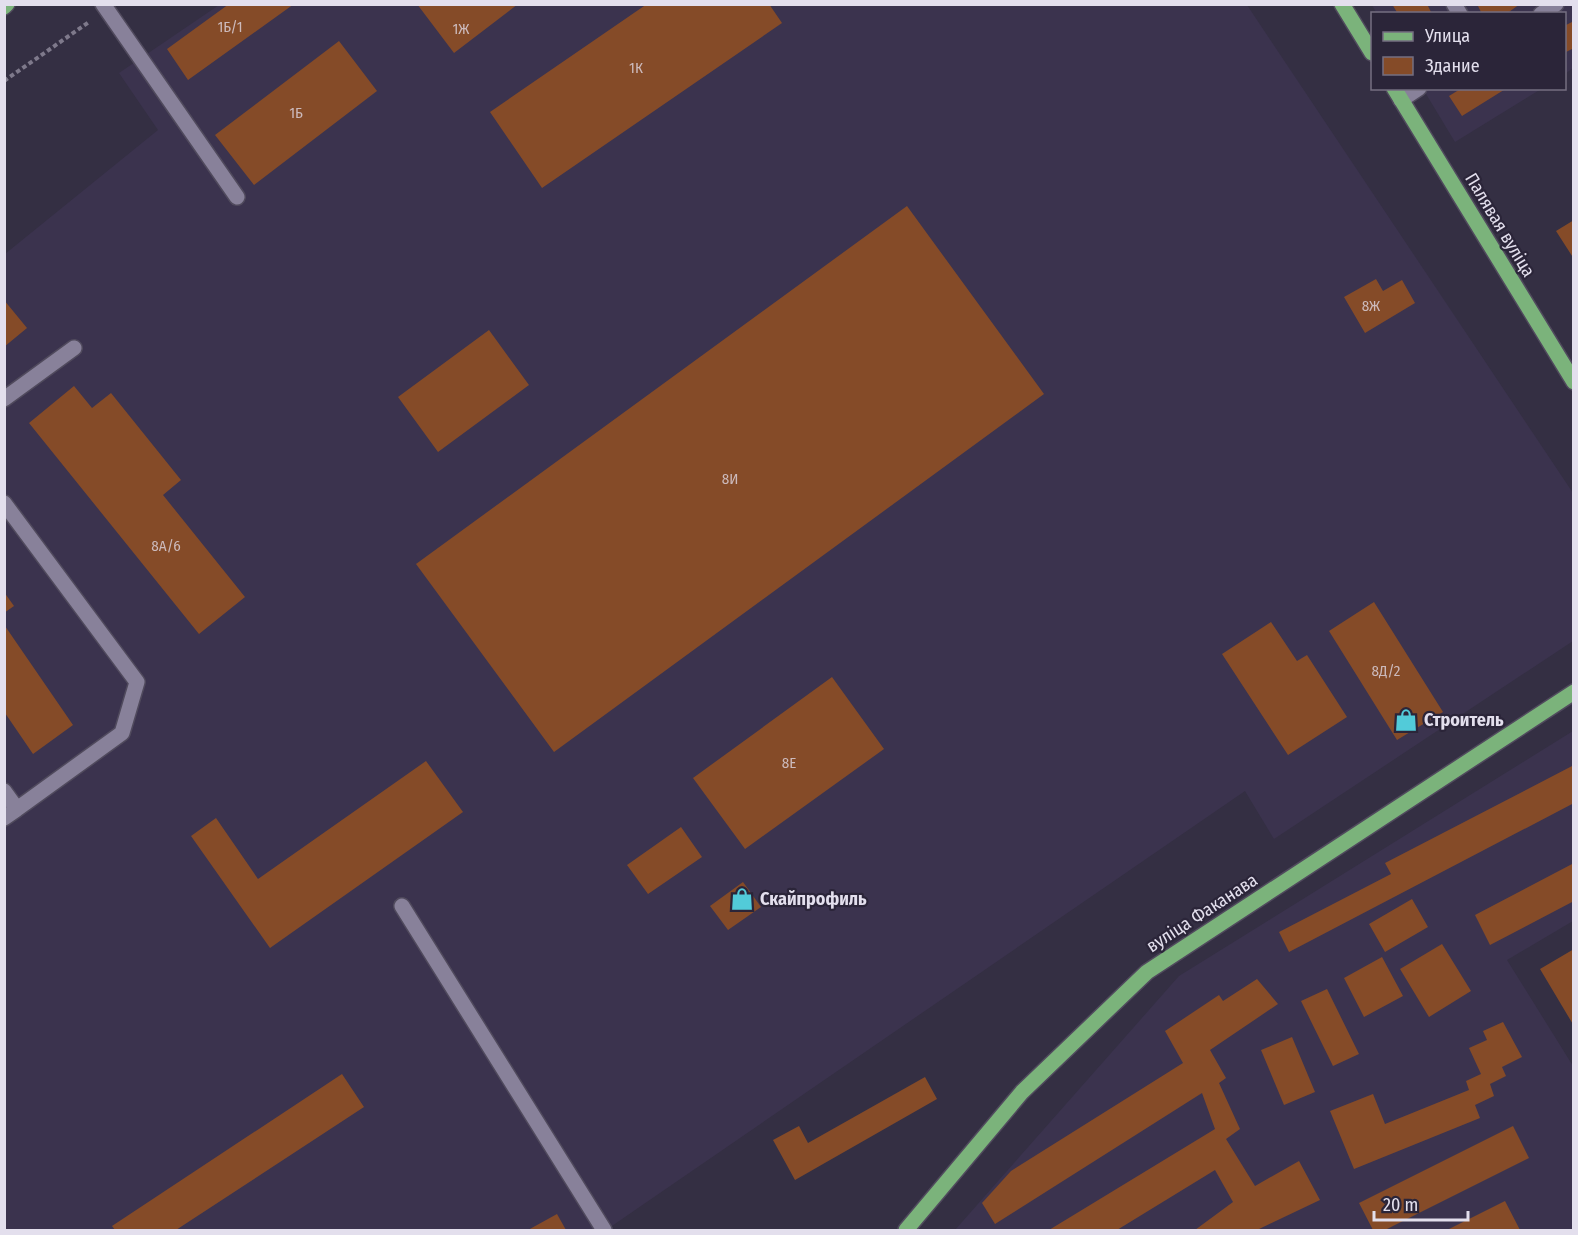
<svg xmlns="http://www.w3.org/2000/svg" width="1578" height="1235" viewBox="0 0 1578 1235" font-family="'Fira Sans Condensed',sans-serif">
  <style>
    .built { fill: #3b334e }
    .building { fill: #854b28 }
    .lines { fill: none; stroke-linecap: round; stroke-linejoin: round }
    .minor-casing { stroke: #504a5d; stroke-width: 18 }
    .major-casing { stroke: #504a5d; stroke-width: 18 }
    .path { stroke: #7e798b; stroke-width: 4; stroke-dasharray: 4.5 3; stroke-linecap: butt }
    .minor { stroke: #88819a; stroke-width: 15 }
    .major { stroke: #7bb37b; stroke-width: 15 }
    .labels { text-anchor: middle; dominant-baseline: central; stroke-width: 4.5; stroke-linejoin: round; paint-order: stroke }
    .number-label { font-size: 15px; fill: #ccbabc }
    .street-label { font-size: 18px; fill: #e3dfed; stroke: #2b2539 }
    .poi-label { font-size: 18px; font-weight: bold; fill: #e3dfed; stroke: #2b2539; text-anchor: start }
  </style>
  <rect width="100%" height="100%" fill="#342f43"/>
  <path class="built" d="M219 5H1247L1573 493V641L1274 839 1245 791 606 1230H5V254L158 130 119 73Z
    M1372 5H1573V68L1565 74 1564 14H1377Z
    M1423 89H1541L1455 142Z
    M1573 731V921L1507 960 1573 1066V1230H955L1179 976Z"/>
  <path class="building" d="M229 4H294L188 80 167 49Z
    M417 4H518L454 53Z
    M647 4H769L782 23 542 188 490 112Z
    M1392 4H1427L1432 14H1398Z
    M1477 4H1520L1506 14H1482Z
    M1574 21V48L1564 53V26Z
    M339 41 377 91 254 185 215 135Z
    M1462 88H1507L1462 116 1449 96Z
    M907 206 1044 394 554 752 416 564Z
    M1574 220V259L1556 231Z
    M1376 279 1383 291 1402 280 1415 303 1365 333 1344 297Z
    M4 300 27 328 4 347Z
    M489 330 529 385 438 452 398 397Z
    M74 386 92 408 111 393 181 480 163 495 245 597 199 634 29 423Z
    M4 592 14 606 4 613Z
    M1374 602 1443 712 1397 740 1329 631Z
    M1271 622 1297 661 1307 655 1347 717 1288 755 1222 654Z
    M5 626 73 725 33 754 5 713Z
    M832 677 884 749 745 849 693 778Z
    M426 761 463 812 270 948 191 836 216 818 258 879Z
    M1574 765V803L1289 952 1279 932 1391 874 1385 863Z
    M681 827 702 857 648 894 627 865Z
    M1574 863V901L1490 945 1475 915Z
    M743 882 761 907 728 930 710 906Z
    M1412 899 1428 927 1385 952 1369 924Z
    M1442 944 1471 991 1429 1017 1400 969Z
    M1574 949V1026L1540 969Z
    M1382 957 1403 996 1364 1017 1344 978Z
    M1257 979 1278 1004 1210 1050 1226 1078 1219 1083 1240 1129 1226 1139 1255 1186 1299 1161 1320 1200 1257 1230H1195L1233 1202 1215 1170 1117 1230H1049L1215 1129 1202 1093 995 1224 982 1203 1011 1171 1183 1063 1165 1031 1219 995 1223 1001Z
    M1327 989 1359 1054 1333 1066 1301 1001Z
    M1503 1022 1522 1057 1502 1067 1506 1076 1490 1084 1494 1096 1475 1105 1480 1118 1354 1169 1330 1111 1373 1094 1385 1124 1469 1090 1466 1081 1481 1074 1469 1048 1487 1040 1483 1031Z
    M1292 1037 1315 1092 1284 1105 1261 1050Z
    M342 1074 364 1107 176 1230H115L112 1226Z
    M925 1077 937 1099 795 1180 773 1140 799 1126 808 1143Z
    M1513 1126 1529 1158 1385 1230H1373L1359 1203Z
    M1505 1201 1520 1230H1447Z
    M557 1214 566 1230H528Z"/>
  <g class="lines">
    <g class="minor-casing">
      <path id="minor" d="M103 4 237 197
        M1454 4 1460 14
        M1541 14 1556 4
        M1401 100 1419 88
        M4 399 74 348
        M4 503 137 682 122 733 17 809
        M4 791 17 809 4 818
        M402 906 604 1230"/>
    </g>
    <g class="major-casing">
      <path id="major" d="M1342 4 1372 53
        M4 7 7 4
        M1394 88 1574 382
        M906 1230 1022 1092 1147 972 1574 692"/>
    </g>
    <path class="path" d="M4 81 89 22"/>
    <use href="#minor" class="minor"/>
    <use href="#major" class="major"/>
  </g>
  <defs>
    <g id="shop-bare" transform="scale(1.8)"><path d="M-5-2.5h2.3a2.7 3.5 0 0 1 5.4 0H5L5.5 6h-11ZM-1.5-2.5h3a1.5 2.3 0 0 0-3 0Z" fill="#52cbd9" stroke="#2b2539" stroke-width="2.5" paint-order="stroke"/></g>
  </defs>
  <g fill-rule="evenodd">
    <use href="#shop-bare" x="1406" y="720"/>
    <use href="#shop-bare" x="742" y="899"/>
  </g>
  <g class="labels">
    <g class="number-label">
      <text x="230" y="27">1Б/1</text>
      <text x="461" y="29">1Ж</text>
      <text x="636" y="68">1К</text>
      <text x="296" y="113">1Б</text>
      <text x="1371" y="306">8Ж</text>
      <text x="730" y="479">8И</text>
      <text x="166" y="546">8А/6</text>
      <text x="1386" y="671">8Д/2</text>
      <text x="789" y="763">8Е</text>
    </g>
    <g class="street-label">
      <text transform="translate(1500 225) rotate(59)">Палявая вуліца</text>
      <text transform="translate(1202 913) rotate(-33)">вуліца Факанава</text>
    </g>
    <g class="poi-label">
      <text x="1424" y="720">Строитель</text>
      <text x="760" y="899">Скайпрофиль</text>
    </g>
  </g>
  <rect width="1578" height="1235" fill="none" stroke="#e3dfed" stroke-width="12"/>
  <rect x="1371" y="12" width="195" height="78" fill="#2b2539" stroke="#756f81" stroke-width="1.5"/>
  <rect x="1383" y="32" width="30" height="9" fill="#7bb37b" stroke="#756f81" stroke-width="1.5"/>
  <text x="1425" y="42" font-size="18" fill="#e3dfed">Улица</text>
  <rect x="1383" y="57" width="30" height="18" fill="#854b28" stroke="#756f81" stroke-width="1.5"/>
  <text x="1425" y="72" font-size="18" fill="#e3dfed">Здание</text>
  <path d="M1374 1211v9h94v-9" fill="none" stroke="#e3dfed" stroke-width="3"/>
  <text x="1383" y="1211" font-size="18" fill="#e3dfed" stroke="#2b2539" stroke-width="4.5" paint-order="stroke">20 m</text>
</svg>
